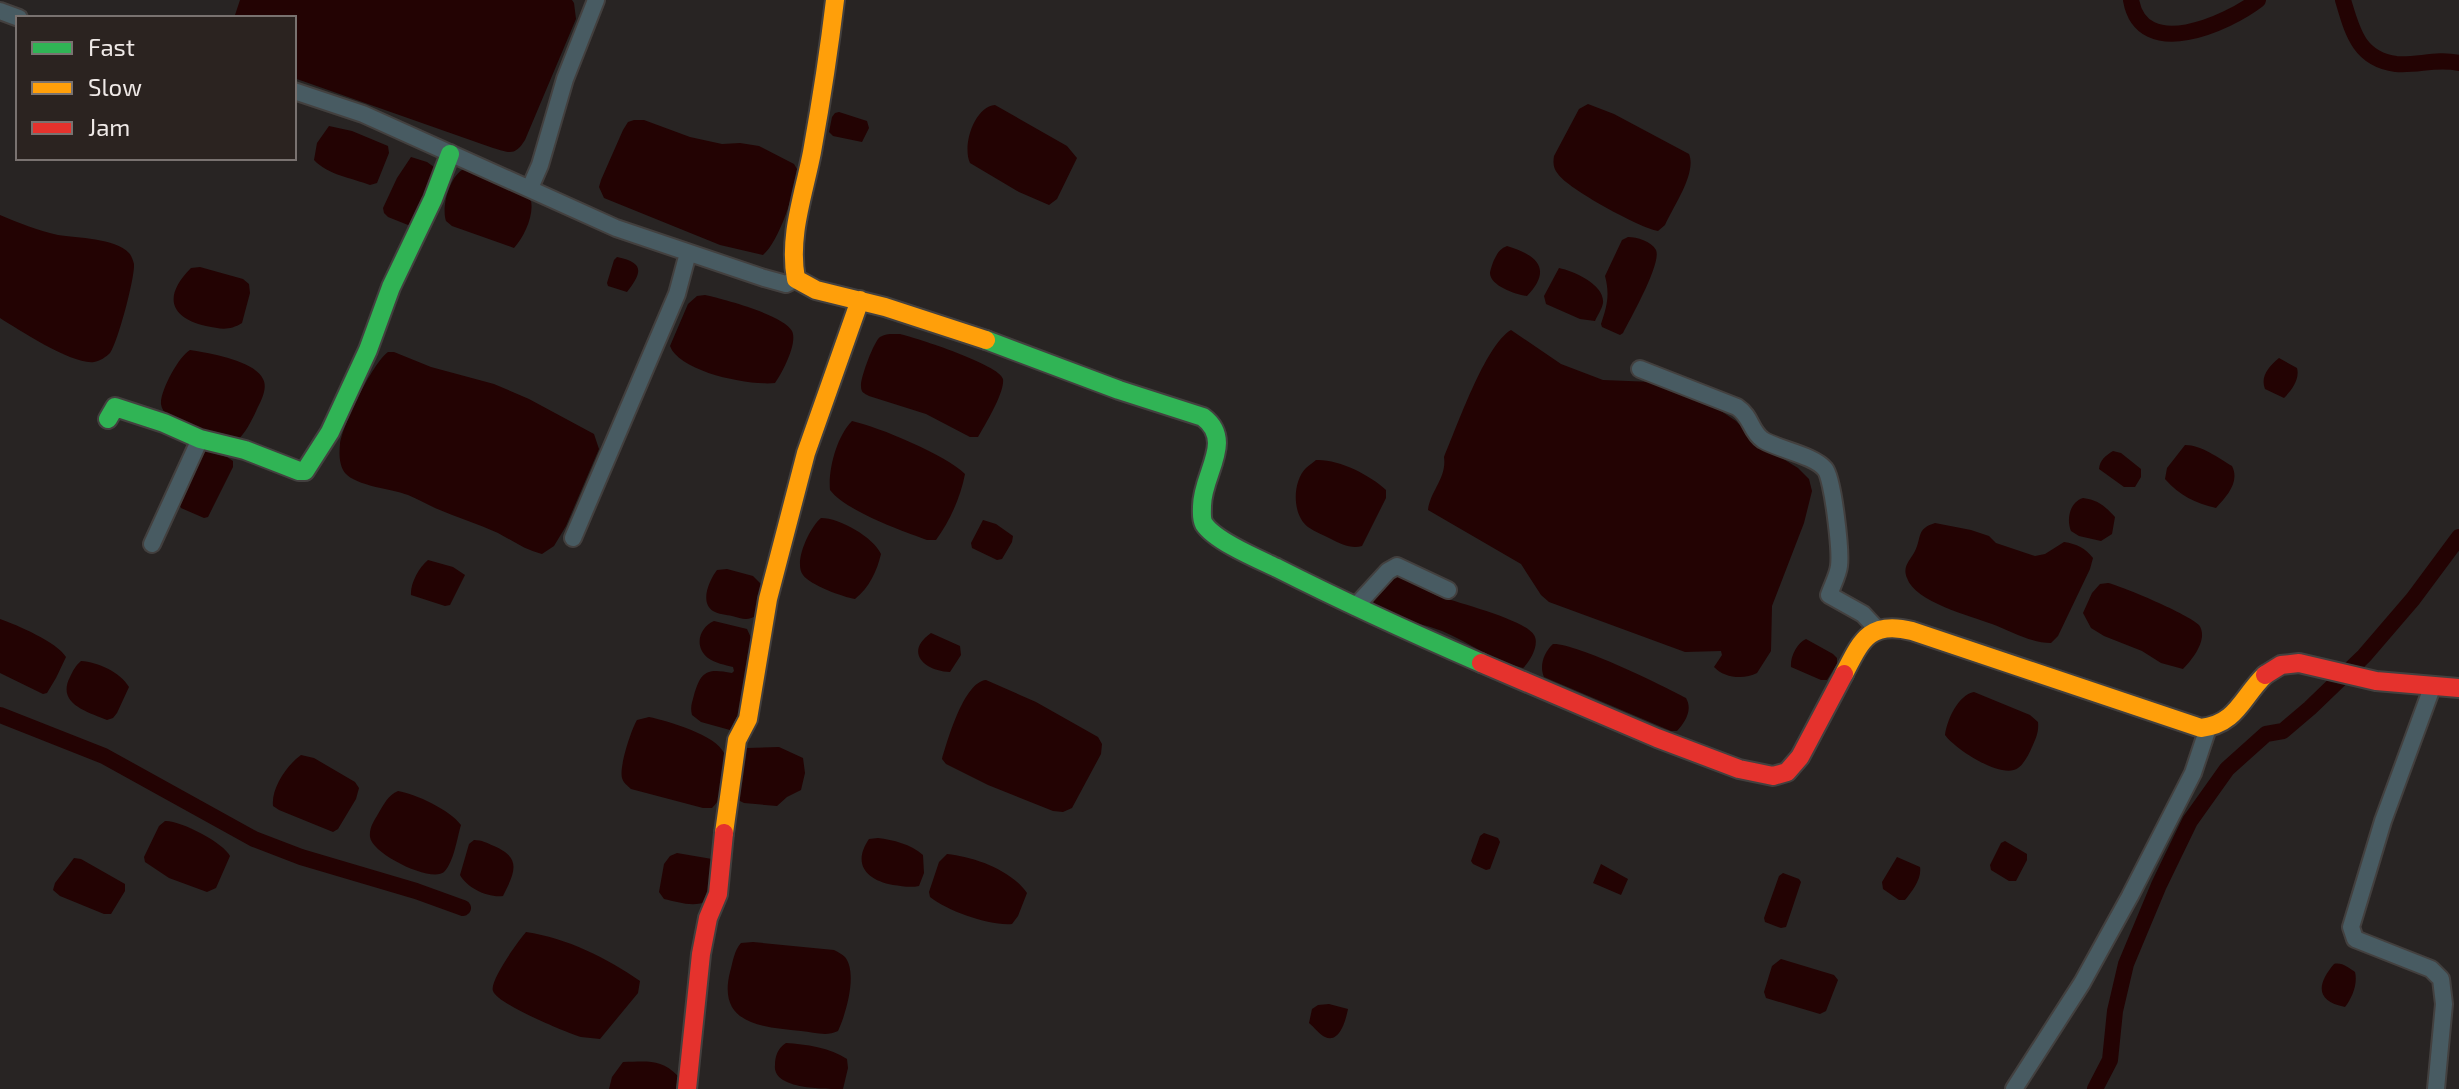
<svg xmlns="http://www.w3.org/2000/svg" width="2459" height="1089" viewBox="0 0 2459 1089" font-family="'Exo 2',sans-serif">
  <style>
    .water { fill: #230303 }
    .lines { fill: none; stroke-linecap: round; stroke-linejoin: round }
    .canal { stroke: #230303; stroke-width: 16 }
    .street-casing { stroke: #43403f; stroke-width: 20 }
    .fast-casing { stroke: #43403f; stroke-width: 22 }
    .slow-casing { stroke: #43403f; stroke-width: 22 }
    .jam-casing { stroke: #43403f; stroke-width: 22 }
    .street { stroke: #485b62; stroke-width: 16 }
    .fast { stroke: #30b455; stroke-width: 18 }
    .slow { stroke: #ff9f0a; stroke-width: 18 }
    .jam { stroke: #e5322d; stroke-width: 18 }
  </style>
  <rect width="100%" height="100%" fill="#282423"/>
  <path class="water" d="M240 0H572L574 3 576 19 525 140C515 156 510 153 493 148L294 78V18H234Z
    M1588 104 1614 114 1689 154C1697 173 1673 207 1665 225L1658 231C1640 228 1568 189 1558 174 1553 168 1553 163 1554 156L1579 109Z
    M995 105 1067 146 1077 158 1057 199 1049 205 1019 192 970 163C962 146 974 107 995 105Z
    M839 112 867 121 869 128 862 142 833 136 829 132 832 117 835 113Z
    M634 120H644L690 137 722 144 740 143 759 146 794 164 797 169C796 190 779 242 763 255L720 245 604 198 599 187 601 180 623 130 628 122Z
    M329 126 352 131 388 146 389 153 377 183 370 185C352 178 328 175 314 160L317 143Z
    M411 157 427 162 434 167 413 227 388 217 384 213 383 208 397 178Z
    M464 169 524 195 531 201C534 216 524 237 514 248L452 226 446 221C441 207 450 175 464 169Z
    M0 215C19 223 39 231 58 235 77 238 115 238 129 253 131 255 133 260 134 264 135 277 118 342 110 353 106 357 100 361 94 362 73 365 19 330 0 318Z
    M1628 237C1637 237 1651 241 1656 250 1662 263 1630 319 1623 333L1620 335 1602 327 1601 324C1607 306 1610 295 1605 276L1622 240Z
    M1507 246C1537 255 1553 269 1527 296 1517 295 1490 286 1490 273 1490 271 1493 262 1494 260 1498 252 1500 249 1507 246Z
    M617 257C645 263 642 272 627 292L608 286 607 283 614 260Z
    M200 267 243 279 249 284 250 293 242 323C229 331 221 329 206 326 168 317 164 295 191 268Z
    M1559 268C1574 271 1605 285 1603 303 1602 309 1597 316 1595 321L1580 319 1546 304 1544 296Z
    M705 295C723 299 784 315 792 331 798 343 782 373 775 383 750 386 679 372 670 346L688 304 697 296Z
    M1511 330 1561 364 1603 380 1653 382 1721 411 1736 421 1757 443 1798 468 1809 479 1812 491 1804 523 1772 606 1771 651 1757 673C1744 680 1724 678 1714 667L1722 655 1721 651 1685 652 1549 602 1541 595 1521 564 1428 510C1430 491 1447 478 1444 457 1457 427 1485 345 1511 330Z
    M900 334C917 338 1000 365 1003 379 1005 392 985 425 978 437H970L926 414 869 396C864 393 861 393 861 386 860 379 874 341 880 337 886 333 894 334 900 334Z
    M190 350C208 353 254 360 263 379 268 388 261 401 257 409 252 420 246 432 237 441L234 442 168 416C164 411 162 410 161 404 160 391 179 356 190 350Z
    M388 352H394L431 367 494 384 529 399 594 434 599 449 566 526 554 546 542 554C525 550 513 541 498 533 478 524 456 517 435 508 426 504 418 499 408 495 392 489 356 486 345 473 339 465 339 453 340 444 343 424 372 364 388 352Z
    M2279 358 2297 368C2300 379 2292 390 2284 398L2265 389C2260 377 2269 366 2279 358Z
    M852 421C879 427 946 455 965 474 961 496 950 521 936 540H927C902 531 846 511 830 490 828 469 837 436 852 421Z
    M2185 445C2202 445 2218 458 2232 466 2240 482 2227 496 2216 508 2195 503 2180 496 2165 479L2167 468Z
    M203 450 227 457 233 461V467L208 517 204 518 181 508 180 506Z
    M2113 451 2121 453 2141 469V477L2135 487H2124L2099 469C2100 460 2105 456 2113 451Z
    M1316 460C1339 459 1370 475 1386 490V498L1362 546C1351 549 1341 544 1331 539 1324 535 1315 532 1308 527 1292 515 1292 482 1306 468 1309 465 1313 463 1316 460Z
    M2083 498C2098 500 2105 506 2115 517L2112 534 2101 541 2079 536 2071 531C2066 519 2070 502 2083 498Z
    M821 518C840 518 873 537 881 554 877 571 869 588 855 599 843 597 810 585 803 575 793 562 810 527 821 518Z
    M983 520 996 524 1013 536 1012 542 1002 559 997 560 972 548 971 543Z
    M1935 523 1971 530 1989 536 1996 543 2035 556 2045 554 2064 542C2077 544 2085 548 2093 558L2090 569 2058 636 2051 643C2030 643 2011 631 1992 624 1970 616 1915 602 1907 578 1902 566 1910 561 1915 551 1922 537 1916 529 1935 523Z
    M428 560 453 567 465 575 450 605 445 606 411 595C410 584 419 567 428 560Z
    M727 569 753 576 761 584 757 615C749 621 742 619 732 616 727 615 718 614 713 611 699 602 710 579 717 570Z
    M1392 575H1397C1410 581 1422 589 1436 595 1457 603 1524 619 1534 635 1540 644 1530 662 1523 668 1494 661 1470 643 1442 631 1420 622 1390 621 1373 602L1374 597Z
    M2108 583C2122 586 2190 615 2199 625 2209 639 2192 660 2183 669L2161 663 2142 651 2104 636 2091 628 2083 613 2092 593 2100 584Z
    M0 619C17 625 57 642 66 657L56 678 47 693 43 694 0 673Z
    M714 621 747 629 752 640 741 709 730 730 701 722 692 715C690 707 692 703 694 695 701 671 707 668 732 673L734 671 733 667C725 665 715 663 708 658 693 646 700 627 714 621Z
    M931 633 960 646 961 655 950 672C924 671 904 652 931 633Z
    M1806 639 1833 654 1837 658V664L1827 680H1821L1791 667C1790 657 1797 643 1806 639Z
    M1553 644C1576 643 1662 685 1686 698 1693 710 1685 722 1677 731H1671L1544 677C1539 666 1544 652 1553 644Z
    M81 661C98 662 120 672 129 687L117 713 113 718 107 720C88 712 56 704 70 677 73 671 75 666 81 661Z
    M986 680 1036 702 1098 737 1102 744 1101 754 1072 808 1063 812 1053 811 988 785 946 764 942 759C948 739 964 682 986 680Z
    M1974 692 2030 715 2038 722C2039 732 2036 738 2032 747 2029 754 2024 764 2018 768 2002 780 1955 749 1945 735 1947 720 1958 695 1974 692Z
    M649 717C668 721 716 735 724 753 728 761 725 771 725 779 724 790 720 800 712 808H703L631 789C627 785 624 784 622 778 619 767 631 730 637 720Z
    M779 747 803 758 805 773 801 790 787 797 777 806 744 803 738 800 741 753 747 748Z
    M301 755 314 758 355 782 359 788 356 799 338 829 333 832 279 810 273 806C271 788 287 765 301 755Z
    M398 791C416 794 450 810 461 825 457 838 454 862 444 872 431 883 372 854 370 837 369 828 374 821 378 814 384 804 388 795 398 791Z
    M165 821C180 820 224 843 230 856L216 888 207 892 169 878 145 862 144 857 159 826Z
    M1484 833 1498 838 1500 842 1490 869 1486 870 1473 864 1471 861 1480 836Z
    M878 838C893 840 911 844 923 855L924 873 919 886C910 888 902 886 893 885 866 880 852 864 869 839Z
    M474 840C482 840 487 843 494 846 522 858 515 872 503 896 488 898 467 888 460 875L469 844Z
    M2005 841 2027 854V860L2016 881H2009L1991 870 1990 865 2001 843Z
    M677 853 712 859 707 901C694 908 678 902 664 899L659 892 664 864 670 856Z
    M947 854C975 857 1011 870 1027 893L1018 916 1012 924C989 926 948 911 930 897L929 892 939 862Z
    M1897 857 1920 867C1922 879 1912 891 1905 900H1899L1883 889 1882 882Z
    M74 858 81 859 125 884V891L111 914H104L60 896 53 890 55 883Z
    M1601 864 1628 879 1621 895 1593 883Z
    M1783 873 1799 879 1801 882 1786 927 1781 928 1765 922 1764 918 1779 876Z
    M526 932C567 938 607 958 640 981L638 993 600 1039C594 1038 587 1038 581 1037 565 1032 497 1004 493 991 489 981 519 940 526 932Z
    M753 942 834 950C838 952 842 954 845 957 858 973 846 1014 838 1031 826 1037 814 1032 801 1031 761 1027 717 1024 730 972 733 961 734 951 741 943Z
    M1781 959 1834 975 1838 980 1826 1011 1820 1014 1766 998 1764 992 1772 966Z
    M2334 964C2342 962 2349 968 2355 972 2358 984 2352 998 2345 1007 2315 1001 2317 984 2334 964Z
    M1329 1004 1348 1009C1346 1019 1340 1044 1325 1037 1320 1035 1314 1027 1309 1023L1312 1009 1318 1005Z
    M786 1043C805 1044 831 1048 847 1059L848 1068 843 1089C822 1089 772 1089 775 1065 775 1056 778 1048 786 1043Z
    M623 1062C646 1062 660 1058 678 1076L676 1089H609L612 1077Z"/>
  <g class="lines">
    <path class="canal" d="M2131 0C2142 62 2227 24 2258 0
      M2343 0C2352 30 2358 59 2396 64 2417 66 2436 58 2459 63
      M0 715 104 756 254 839 301 857 416 891 463 908
      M2095 1089 2110 1060 2115 1011 2126 964 2159 885 2190 821 2227 769 2266 734 2283 731 2310 708 2364 656 2413 599 2459 537"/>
    <g class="street-casing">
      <path id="street" d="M0 11 19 18
        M294 91 363 114 616 228 764 278 786 284 796 279
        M530 188 540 165 565 79 596 0
        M1640 369 1737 407C1752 417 1750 431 1763 440 1780 450 1813 455 1825 469 1833 478 1841 551 1839 566 1838 575 1832 586 1829 595L1863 614 1877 629
        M573 538 677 294 688 253
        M152 544 200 439
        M1355 607 1388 571 1397 566 1448 590
        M2433 685 2383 821 2351 927 2355 939 2431 969 2441 979 2444 1004 2436 1089
        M2014 1089 2082 983 2130 896 2193 773 2208 728"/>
    </g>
    <g class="fast-casing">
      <path id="fast" d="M986 340 1119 390 1203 417C1235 441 1202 474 1202 506 1202 512 1201 519 1204 524 1215 541 1258 559 1277 568 1344 602 1412 633 1481 663
        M108 419 115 407 164 423 200 439 245 450 299 471H305L330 432 368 350 391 287 433 199 450 154"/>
    </g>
    <g class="slow-casing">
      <path id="slow" d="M835 0C829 51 821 102 812 152 804 194 788 236 796 279L816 290 885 307 986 340
        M1844 674C1861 641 1869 620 1912 631L2201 728C2237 724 2242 697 2265 675
        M724 833 737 740 748 719 768 599 806 453 860 300"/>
    </g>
    <g class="jam-casing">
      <path id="jam" d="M1481 663 1657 738 1739 769 1773 776 1787 772 1800 757 1844 674
        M2265 675 2281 665 2299 663 2376 681 2459 688
        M687 1089 701 954 708 918 718 894 724 833"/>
    </g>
    <use href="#street" class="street"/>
    <use href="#fast" class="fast"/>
    <use href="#slow" class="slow"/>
    <use href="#jam" class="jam"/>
  </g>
  <rect x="16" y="16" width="280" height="144" fill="#2b2320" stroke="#797270" stroke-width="2"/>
  <rect x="32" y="42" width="40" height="12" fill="#30b455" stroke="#797270" stroke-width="2"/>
  <text x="88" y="56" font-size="24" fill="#efe9e7">Fast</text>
  <rect x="32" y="82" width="40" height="12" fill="#ff9f0a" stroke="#797270" stroke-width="2"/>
  <text x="88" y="96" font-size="24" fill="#efe9e7">Slow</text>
  <rect x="32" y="122" width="40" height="12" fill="#e5322d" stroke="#797270" stroke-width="2"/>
  <text x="88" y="136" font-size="24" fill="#efe9e7">Jam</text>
</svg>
